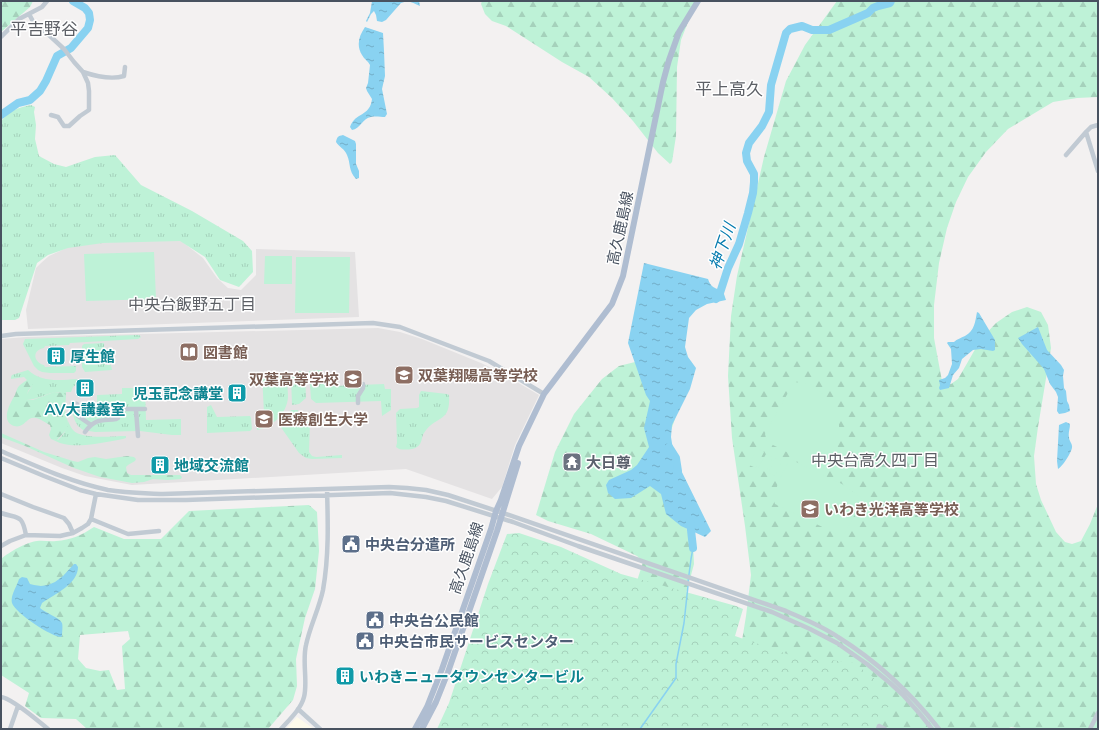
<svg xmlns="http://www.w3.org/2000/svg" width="1099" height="730" viewBox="0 0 1099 730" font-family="Mulish,'Noto Sans JP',sans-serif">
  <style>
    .commercial { fill: #fdfaeb }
    .education { fill: #e4e2e3 }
    .grass { fill: url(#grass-tufts) }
    .forest { fill: url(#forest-firs); fill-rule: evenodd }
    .park { fill: url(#park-crowns) }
    .garden { fill: #bef2d7 }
    .water { fill: url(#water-ripples) }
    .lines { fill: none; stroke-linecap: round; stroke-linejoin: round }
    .stream { stroke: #89d2f1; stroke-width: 1.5 }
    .river { stroke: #89d2f1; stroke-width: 8 }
    .minor { stroke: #c1cad3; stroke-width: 4.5 }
    .major { stroke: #afbdd1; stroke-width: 6 }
    .labels { text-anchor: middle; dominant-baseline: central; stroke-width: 3; stroke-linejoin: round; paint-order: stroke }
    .street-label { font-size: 15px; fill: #485260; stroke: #fff }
    .education-label { font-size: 15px; font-weight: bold; fill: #785e54; stroke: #fff; text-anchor: start }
    .culture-label { font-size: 15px; font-weight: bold; fill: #0d838f; stroke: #fff; text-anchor: start }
    .worship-label { font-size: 15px; font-weight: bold; fill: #5b616d; stroke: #fff; text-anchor: start }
    .service-label { font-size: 15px; font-weight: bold; fill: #4e5e75; stroke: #fff; text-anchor: start }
    .water-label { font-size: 16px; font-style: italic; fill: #057bae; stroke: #fff }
    .neighbourhood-label { font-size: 16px; fill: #5d6066; stroke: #fff }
    .quarter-label { font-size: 17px; fill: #5d6066; stroke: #fff }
  </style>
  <defs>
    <pattern id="grass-tufts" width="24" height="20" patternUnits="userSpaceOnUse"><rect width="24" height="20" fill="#bef2d7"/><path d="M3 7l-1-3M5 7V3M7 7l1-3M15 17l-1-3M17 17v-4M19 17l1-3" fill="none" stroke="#a5d1bb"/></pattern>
    <pattern id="forest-firs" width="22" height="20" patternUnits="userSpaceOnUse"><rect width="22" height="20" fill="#bef2d7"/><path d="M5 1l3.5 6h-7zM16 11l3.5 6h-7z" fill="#a5d1bb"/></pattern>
    <pattern id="park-crowns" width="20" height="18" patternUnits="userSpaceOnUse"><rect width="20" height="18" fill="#bef2d7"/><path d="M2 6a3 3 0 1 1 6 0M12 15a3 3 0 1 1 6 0" fill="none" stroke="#a5d1bb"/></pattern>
    <pattern id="water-ripples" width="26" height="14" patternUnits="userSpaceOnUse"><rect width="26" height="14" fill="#89d2f1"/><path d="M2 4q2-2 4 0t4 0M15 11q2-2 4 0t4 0" fill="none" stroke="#72adc7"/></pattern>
  </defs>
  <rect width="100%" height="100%" fill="#f3f1f1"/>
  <path class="commercial" d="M297 717 314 729H286Z"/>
  <path class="education" d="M179 239 203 258 217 278 228 288 241 290 256 275V249L355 252 359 317 28 329 26 310 36 268 41 263 49 256 73 245 93 243Z
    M378 328 400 332 422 339 481 363 500 372 539 395 515 445 502 487 492 499 406 469 132 485 85 476 62 468 1 443V339L26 337Z"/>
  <path class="grass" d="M31 105 35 107 34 112 36 125 35 139 39 156 54 164 66 167 95 157 115 155 141 185 192 211 243 241 252 251 253 272 239 287 220 280 205 257 180 241 103 243 68 248 48 255 37 263 19 318 15 320H1V121C11 110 17 108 31 105Z
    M137 335H139L141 337 138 339 70 343 69 345 45 346 44 348C32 350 33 362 44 365L45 367 76 366V371L74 373H50L42 372 38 370 34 366 23 344 25 339Z
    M104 343 105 365H111L112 370 85 372 82 367V346L84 344Z
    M28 370C42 383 60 380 77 379L78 383 73 387 71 392H66V396C55 385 39 402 27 399 26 393 29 391 32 386L31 380H27L24 377 11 379V377L12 375Z
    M322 370 323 379H333V386L384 384 385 389H391V410L382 416 381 401 316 403 311 399 309 371Z
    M299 371 305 372 306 398 299 404 292 405 291 378 297 375Z
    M279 372 281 375 287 378C287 384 288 391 288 397 287 414 272 427 257 430L256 414H264L262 373Z
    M122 388H145L146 420 181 419V435H172L140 431 95 432 83 430 78 426 75 421 72 412V404L97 405V395L122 394Z
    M421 391 447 394 449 395C451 424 435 415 424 433 421 437 423 443 417 447 413 450 404 450 399 449L396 447 397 443 396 413 400 409 417 408 419 407V395Z
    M211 405 217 417 250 416 251 418 252 429 250 431 207 433V407Z
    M291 410H298V422H310L309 452 312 456 316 457 342 455V458L312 459 306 458 299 453 280 426 287 419Z
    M67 419C69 423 71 428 73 430 82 440 113 436 125 436H126V438L123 439C105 442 77 449 60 443 57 442 54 440 51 439L58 440C64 434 69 428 67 419Z"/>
  <path class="forest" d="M1 1H33L30 7 1 32Z
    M482 1H701L690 17 681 40 677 67 676 136 672 162 670 164 658 153 633 121 612 98 589 77 562 62 506 26 492 21 485 14 481 4Z
    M837 1H1098V97L1077 98 1053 102 1008 129 986 152 968 177 956 202 947 228 939 263 934 305V338L942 381 945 385 951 384 958 379 981 339 996 323 1012 312 1027 307 1041 312 1048 325 1051 348 1038 427 1034 456 1036 484 1041 500 1056 532 1065 542 1072 544 1081 541 1090 524 1098 504V729H1022L1011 727 1007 729H699L740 653 746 616 751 575 745 526 732 438 728 376 731 316 737 276 764 157 786 81 805 45Z
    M639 361 678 410 665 448 685 525 693 544 694 564 686 594 496 729 637 581 643 562 637 556 591 534 548 521 536 515 555 452 574 414 602 379 619 366Z
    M27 380H31L34 381 32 386 28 391 27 395V399L33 400 54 392 63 393 66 396 65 410 68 424V428L57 440 51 439 49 435 51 429 50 425C46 423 41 419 36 418 26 416 25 429 14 426 0 421 10 403 15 395 16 392 17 388 19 386 21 384 24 382 27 380Z
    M1 433 44 452 73 461 78 462 88 458 95 457 106 459 127 456 134 457 136 459 135 461 128 465 126 467 127 473 131 475H180L182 477 181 479 168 480 153 479 144 482 132 483 100 477 74 468 25 446 1 437Z
    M309 505 317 512 319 551 315 589 305 618 296 659 297 686 293 700 268 729H87L76 719 41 718 25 706 29 693 1 675V559C9 552 27 542 37 541 43 540 50 542 56 541 71 540 82 535 94 527L124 539H161L189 511ZM128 631 130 639 122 646 125 689 117 690 109 670 100 671 86 668 78 659 80 635Z"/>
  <path class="park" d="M519 533 561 547 621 574 736 606 743 609 735 636 790 655 854 663 873 677 891 704 870 724 869 729H437L449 703 488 584 507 534Z"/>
  <path class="garden" d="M154 252 156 299 86 301 84 254Z
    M265 256H292V284H264Z
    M296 257H350L349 313H295Z
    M794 382 810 384 828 398 839 420V442L833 461 827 472 767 442 765 434Z
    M757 448 764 452 756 468 749 465Z
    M766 454 773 457 766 472 758 468Z
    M775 458 782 461 775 476 768 473Z
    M790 459 842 484 862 498 861 506 856 512 843 537 775 504 774 501 778 482Z"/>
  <path class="water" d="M372 1H419L420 6C413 3 409 0 401 3L386 20 382 22 377 21 376 15 374 11 371 14 367 22 366 21 370 13Z
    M365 27 383 33 384 51 385 76 382 89 387 114 385 117C381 117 375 116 371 117 363 118 360 129 352 130L350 127C355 112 370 117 372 99L367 91 366 88 368 83 370 65C368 61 364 59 362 55 356 45 359 36 365 27Z
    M343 135 355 141 356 144V164L359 171V178L356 179C348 170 351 164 347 155 345 149 339 147 336 142 337 137 338 136 343 135Z
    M644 263 708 279C711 288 715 288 723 291L726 300 707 304 696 310 689 318 685 347 688 357 696 368 690 389 672 425 671 437 674 456 711 531 705 537 681 526 666 514 661 494 650 486 631 498 615 499 608 493 606 485 609 480 631 470 637 465 649 447 644 428 650 401 646 395 628 343Z
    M977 312 979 313 995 340V350L993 351 981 349 973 350 962 359 959 368 953 375 949 388 940 390 939 388 940 385 939 380 945 378 948 375 952 364 951 349 947 343 948 342H954C957 339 961 338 965 336 975 330 975 322 977 312Z
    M1038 327 1047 350 1061 365 1064 370 1063 376 1064 388 1066 391 1067 401 1069 405 1070 411 1065 413 1059 414 1057 411 1058 397 1056 392 1050 384 1044 369 1022 344 1018 338Z
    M1066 422 1070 424C1070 429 1068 433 1069 437 1069 441 1072 443 1072 446 1073 451 1062 467 1058 469L1057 461 1059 425Z
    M74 564H76L78 567C78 584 55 594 42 603L40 608C45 613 59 617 62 623 63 626 62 632 62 636L61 637C52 637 15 613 12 603 10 596 17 586 19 579L22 577 27 578 30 584 34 585 41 586 48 585 55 582 63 576Z"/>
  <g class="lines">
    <path class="stream" d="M688 582 691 559 693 548
      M640 729 676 678V664L684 623 688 586"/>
    <path class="river" d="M1 115 18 103 30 100 40 91 46 81 57 56 71 48 88 28 90 20 89 13 85 8 73 1
      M716 299 719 296 728 268 739 244 748 213 753 193 754 182V174L747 161 746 153 749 143 762 126 769 112 771 85 786 33 790 29 802 26 812 30H829L868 13 873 8 878 6 890 3 891 1
      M669 447 676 458 678 471
      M690 521 693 548"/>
    <path class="minor" d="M29 14 35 25 50 36 64 49 74 62 83 72 88 83 89 91V110L80 116 69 126H64L58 117 51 115
      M1 37 19 19 42 7 47 1
      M83 72C95 76 111 80 124 76L125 67
      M1098 125 1091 127 1086 132 1098 171
      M1066 155 1086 132
      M1 336 16 334 373 323 400 327 489 361 544 394
      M72 403 77 404 78 416 91 425
      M358 403V396L363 388V384
      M113.5 409a4.5 4.5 0 1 1 9 0a4.5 4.5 0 1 1-9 0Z
      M123 409H145
      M136 410 138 436
      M85 432C95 418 102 421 116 419L118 418V414
      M1 451C36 466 70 482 108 490 126 493 144 493 163 494L389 487 407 488 426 490 448 495 503 513 786 611C804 619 822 626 838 637 878 662 910 692 939 729
      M1 458 44 476 80 490 96 494 138 500H186L390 493 426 497 446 501 513 522 578 546 772 612 810 629 837 643 867 664 890 683 903 695 920 714 932 729
      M1 494 33 507 64 518 69 524 73 533
      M1 513C19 519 22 514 26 535
      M91 519 123 532 128 534 159 531
      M1 546 10 541 26 535 60 536 73 533 82 528 88 524 91 519 96 494
      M1 697C12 698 38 721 48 729
      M298 709 320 729
      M10 729 18 706
      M281 729C289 720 301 709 304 697 308 682 302 662 306 645 310 626 319 609 323 590 329 556 328 522 327 489
      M878 729 879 726 885 729
      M1090 729 1098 713"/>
    <path class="major" d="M415 729 427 707 442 669 491 529 496 511 501 500 519 446 544 394 612 304 623 276 663 82 669 60 679 32 698 1
      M422 729 436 702 448 672 497 531 518 463"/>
  </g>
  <defs>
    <g id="library-square" transform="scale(1)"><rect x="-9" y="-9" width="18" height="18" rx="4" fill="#8d6e63" stroke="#fff"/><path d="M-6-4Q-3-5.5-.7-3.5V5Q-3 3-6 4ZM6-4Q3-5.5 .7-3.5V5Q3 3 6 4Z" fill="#fff"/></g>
    <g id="building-square" transform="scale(1)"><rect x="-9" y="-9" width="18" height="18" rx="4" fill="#0f9aa8" stroke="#fff"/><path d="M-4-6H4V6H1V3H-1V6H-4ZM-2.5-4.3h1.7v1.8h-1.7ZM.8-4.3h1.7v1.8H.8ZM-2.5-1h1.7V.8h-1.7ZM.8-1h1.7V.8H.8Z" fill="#fff"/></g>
    <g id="school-square" transform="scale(1)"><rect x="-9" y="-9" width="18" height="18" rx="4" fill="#8d6e63" stroke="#fff"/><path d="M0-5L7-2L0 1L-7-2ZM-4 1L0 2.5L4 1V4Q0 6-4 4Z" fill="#fff"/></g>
    <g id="university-square" transform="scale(1)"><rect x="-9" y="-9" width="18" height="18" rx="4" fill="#8d6e63" stroke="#fff"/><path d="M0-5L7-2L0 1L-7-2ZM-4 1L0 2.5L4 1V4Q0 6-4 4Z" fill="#fff"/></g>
    <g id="temple-square" transform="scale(1)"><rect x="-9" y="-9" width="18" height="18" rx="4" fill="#6b7280" stroke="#fff"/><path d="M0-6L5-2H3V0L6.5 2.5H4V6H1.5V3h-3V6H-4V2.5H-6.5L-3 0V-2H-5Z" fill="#fff"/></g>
    <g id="civic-square" transform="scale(1)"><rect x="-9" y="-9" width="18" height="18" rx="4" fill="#5c6f8a" stroke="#fff"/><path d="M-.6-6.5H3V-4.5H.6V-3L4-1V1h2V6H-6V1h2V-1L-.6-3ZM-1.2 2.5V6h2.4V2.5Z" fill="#fff"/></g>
  </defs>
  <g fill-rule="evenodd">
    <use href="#library-square" x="189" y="352"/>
    <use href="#building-square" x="56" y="356"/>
    <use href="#school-square" x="404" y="375"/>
    <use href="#school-square" x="353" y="379"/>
    <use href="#building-square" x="85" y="388"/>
    <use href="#building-square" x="237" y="393"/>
    <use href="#university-square" x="264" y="419"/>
    <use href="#temple-square" x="572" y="462"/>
    <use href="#building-square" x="160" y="465"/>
    <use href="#school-square" x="810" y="509"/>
    <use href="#civic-square" x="351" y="544"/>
    <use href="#civic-square" x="375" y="620"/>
    <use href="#civic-square" x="365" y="641"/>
    <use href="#building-square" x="345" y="676"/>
  </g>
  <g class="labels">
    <g class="street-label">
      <text transform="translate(620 228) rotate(-78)">高久鹿島線</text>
      <text transform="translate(466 558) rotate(-71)">高久鹿島線</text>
    </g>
    <g class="education-label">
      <text x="203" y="352">図書館</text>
      <text x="418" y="375">双葉翔陽高等学校</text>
      <text x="339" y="379" text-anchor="end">双葉高等学校</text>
      <text x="278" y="419">医療創生大学</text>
      <text x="824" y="509">いわき光洋高等学校</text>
    </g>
    <g class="culture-label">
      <text x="70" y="356">厚生館</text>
      <text x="223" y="393" text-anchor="end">児玉記念講堂</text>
      <text x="85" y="409" text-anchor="middle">AV大講義室</text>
      <text x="174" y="465">地域交流館</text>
      <text x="359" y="676">いわきニュータウンセンタービル</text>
    </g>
    <g class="worship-label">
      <text x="586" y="462">大日尊</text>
    </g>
    <g class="service-label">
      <text x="365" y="544">中央台分遣所</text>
      <text x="389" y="620">中央台公民館</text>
      <text x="379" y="641">中央台市民サービスセンター</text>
    </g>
    <g class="water-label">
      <text transform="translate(722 246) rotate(-71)">神下川</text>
    </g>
    <g class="neighbourhood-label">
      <text x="192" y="304">中央台飯野五丁目</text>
      <text x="875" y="460">中央台高久四丁目</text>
    </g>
    <g class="quarter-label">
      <text x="44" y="28">平吉野谷</text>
      <text x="729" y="88">平上高久</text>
    </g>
  </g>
  <rect width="1099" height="730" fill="none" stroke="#485260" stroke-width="4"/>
</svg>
